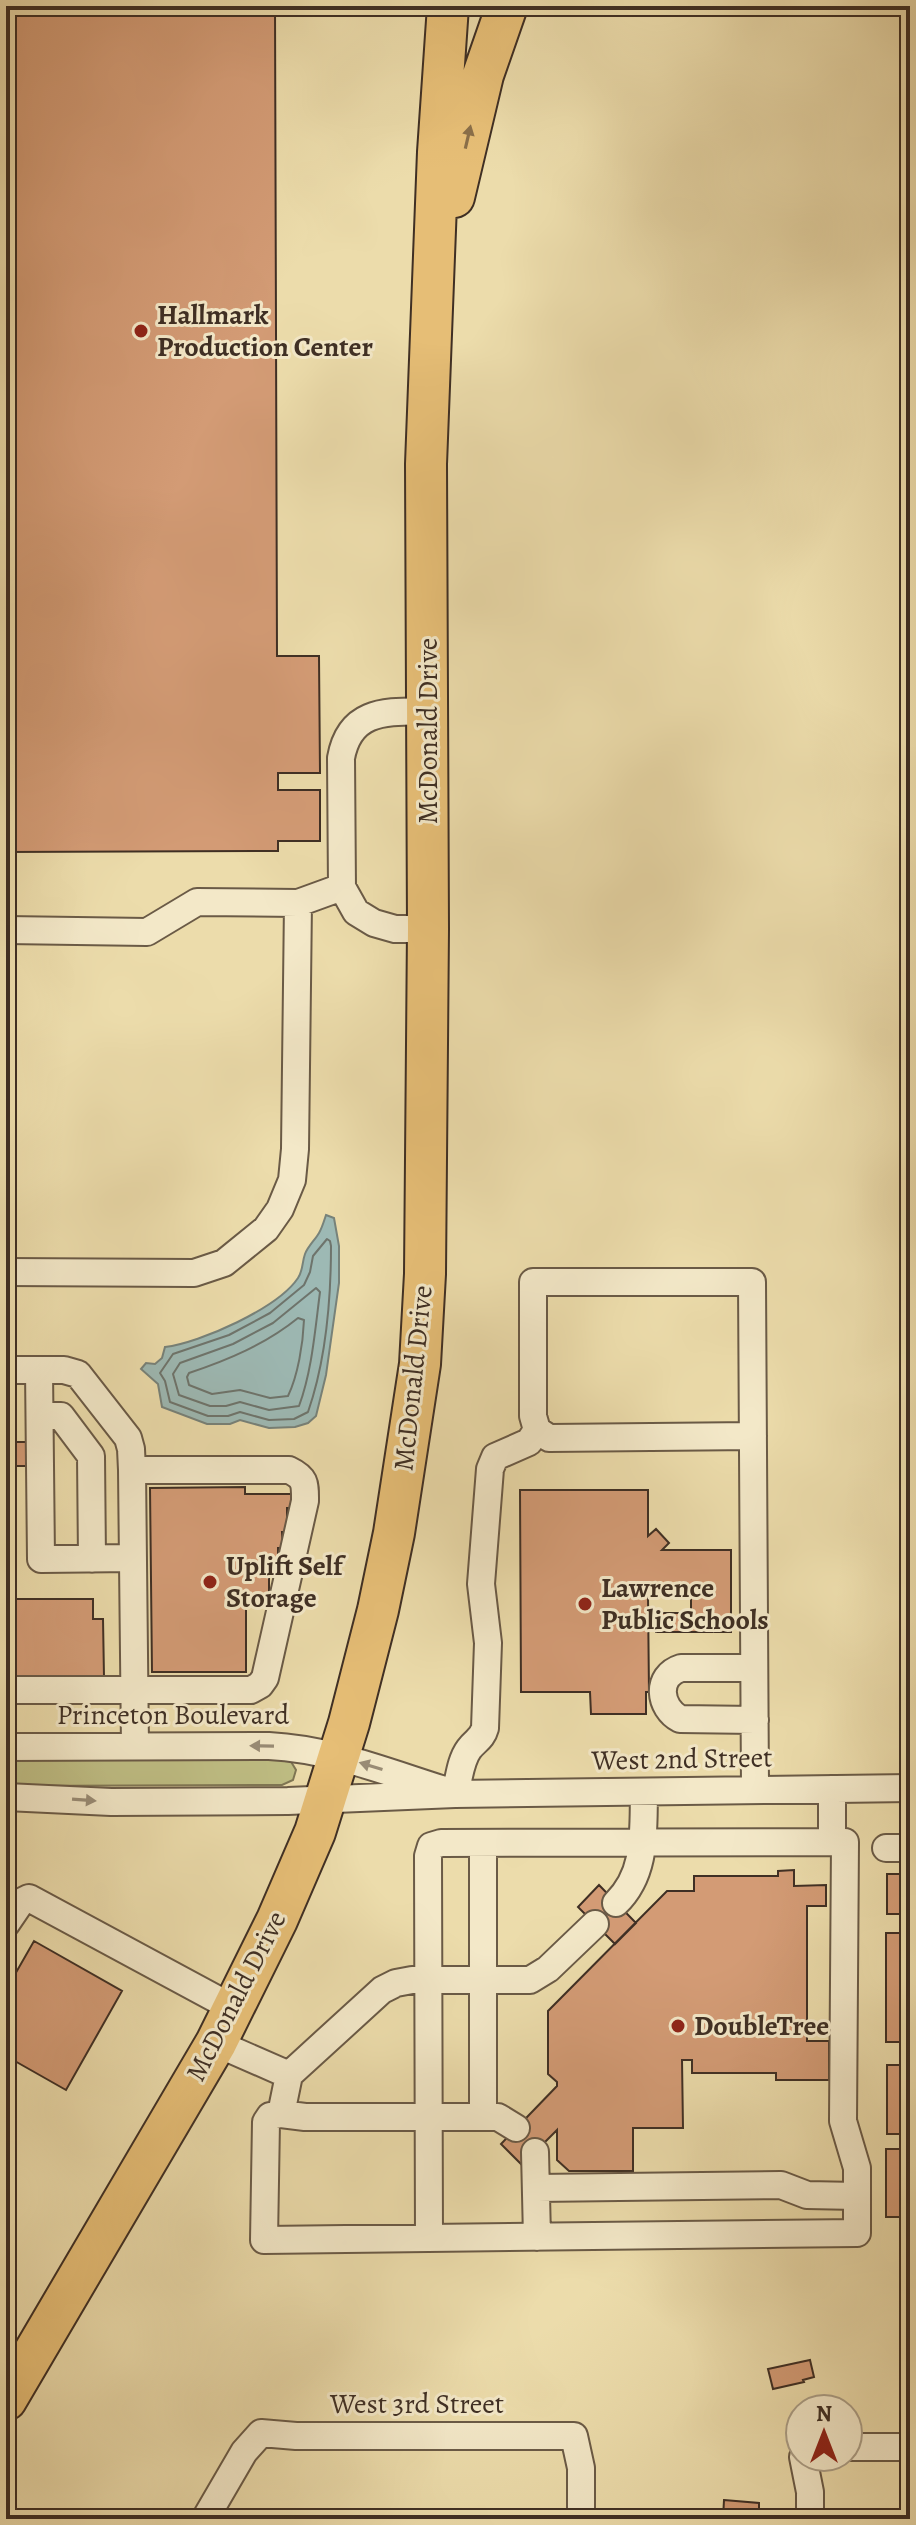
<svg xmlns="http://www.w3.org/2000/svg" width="916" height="2525" viewBox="0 0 916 2525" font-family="Alegreya,serif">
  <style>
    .green { fill: #bfbe84; stroke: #7f7654; stroke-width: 2 }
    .water { fill: #9db9b4; stroke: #77827a; stroke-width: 2 }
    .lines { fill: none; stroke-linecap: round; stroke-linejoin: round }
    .shore { stroke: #6e746c; stroke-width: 2 }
    .building { fill: #d39b75; stroke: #3f2f24; stroke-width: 2 }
    .minor-casing { stroke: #6a5a46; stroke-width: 30 }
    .highway-casing { stroke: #3f2f24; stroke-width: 44 }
    .minor { stroke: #f3e8c8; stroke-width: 26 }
    .highway { stroke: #e6be76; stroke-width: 40 }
    .oneway { fill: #8a6f49 }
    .oneway2 { fill: #998c76 }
    .poi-dot { fill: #8f2418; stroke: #f3e8c8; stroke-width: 3 }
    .labels { text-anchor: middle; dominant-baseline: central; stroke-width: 6; stroke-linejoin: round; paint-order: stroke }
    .poi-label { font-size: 28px; font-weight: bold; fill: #3f2f24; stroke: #f3e8c8; text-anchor: start }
    .street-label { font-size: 28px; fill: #3f2f24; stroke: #f3e8c8 }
  </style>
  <rect width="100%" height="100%" fill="#ecdcab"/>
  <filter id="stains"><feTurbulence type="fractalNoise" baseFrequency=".0025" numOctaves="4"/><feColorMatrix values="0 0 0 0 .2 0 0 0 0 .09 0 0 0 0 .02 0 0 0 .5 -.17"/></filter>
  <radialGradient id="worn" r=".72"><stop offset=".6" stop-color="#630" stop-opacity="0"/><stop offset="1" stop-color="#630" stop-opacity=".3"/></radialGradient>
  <path class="green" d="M6 1758H282L290 1760 296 1770 293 1780 282 1785 6 1786Z"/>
  <path class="water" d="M326 1215 334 1218 339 1246V1283L326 1375 316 1416 308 1423 295 1427 269 1428 240 1420 230 1424H207L162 1407 158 1384 141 1369 146 1363 155 1364 162 1358 165 1347C200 1343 278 1308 298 1278 303 1271 302 1262 305 1254 308 1246 315 1240 319 1233 322 1228 324 1221 326 1215Z"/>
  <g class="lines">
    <path class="shore" d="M327 1239 330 1241 331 1246C331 1301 326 1360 308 1412L294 1419 269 1420 240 1412 228 1416H208L170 1402 165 1381 160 1373 173 1354 229 1335 270 1313 304 1285 310 1272 313 1256Z
      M316 1288 320 1292C315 1330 312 1371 299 1406L269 1410 240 1402 226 1406H210L179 1395 173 1374 180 1363 233 1344 273 1323Z
      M298 1318 304 1320C303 1344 298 1375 288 1396L270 1398 240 1390 212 1394 189 1385 187 1377 189 1373C228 1360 266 1344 298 1318Z"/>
  </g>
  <path class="building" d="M6 6H275L277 656H319L320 773H278V790H320V841H278V851L6 852Z
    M6 1442H30V1466H6Z
    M245 1487V1494H291V1508H287V1532H282L283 1548H278V1565H269V1599H246V1672H152L150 1488Z
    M520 1490H648V1536L656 1529 669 1543 662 1550H731V1632H656V1613H691V1596H648L649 1692H646V1714H591L590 1692H521Z
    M6 1599H93V1619H103L104 1677H6Z
    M794 1870V1886L826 1885V1906H807V2041H829V2080H776V2073H692V2060H682L683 2128H633V2171H569L557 2160V2130L522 2165 501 2144 557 2086V2082L548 2074V2011L667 1891H694V1876H778V1871Z
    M887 1874H910V1914H887Z
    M599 1885 636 1923 615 1944 578 1907Z
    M886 1933H910L908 2042H886Z
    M34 1941 122 1991 66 2090 6 2056V1990Z
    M887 2065H910V2134H887Z
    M886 2149H910V2217H886Z
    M810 2360 814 2377 803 2380 804 2382 773 2389 768 2369Z
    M724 2500 759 2503V2517L723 2519Z"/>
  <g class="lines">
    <g class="minor-casing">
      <path id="minor" d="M428 929H395L374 923 356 912 342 887 341 758C350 708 388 712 429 711
        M6 930 147 932 197 902 298 903 342 887
        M6 1272 194 1273 224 1263 266 1229 280 1209 292 1180 295 1149 298 903
        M6 1370H64L78 1374 128 1438 131 1449 132 1470 135 1746
        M39 1370 41 1559 133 1558
        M40 1416H61L91 1456 92 1559
        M753 1436 549 1438 537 1430 533 1416V1282H752L755 1789
        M754 1668H681C655 1676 659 1708 680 1719L755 1720
        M6 1690H251L260 1685 265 1678 305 1501C305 1484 306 1478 289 1470H132
        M6 1747 269 1746C329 1749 384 1771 441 1789
        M832 1789V1842
        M455 1794C459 1780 460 1761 469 1749 476 1740 482 1739 485 1728L488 1643 481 1584 490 1469 495 1457 529 1442 537 1430
        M6 1797 111 1802 288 1801 455 1794 910 1788
        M483 1843V2117
        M886 1848H910
        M616 1903C647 1873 643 1831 644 1792
        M6 1924 21 1902 29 1898 233 2008
        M216 2043 289 2075 382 1990 396 1983 412 1980H530L548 1969 595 1924
        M289 2075 281 2114 270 2116 266 2122 264 2240 857 2233V2168L843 2121 845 1842 441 1843 431 1846 428 1856 429 2238
        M281 2114 305 2117H498L516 2128
        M535 2152 537 2237
        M537 2188 781 2185 807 2195 857 2196
        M848 2447H910
        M803 2457 810 2492V2519
        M205 2519 244 2452 261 2433 296 2436H574L581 2468V2519"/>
    </g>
    <g class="highway-casing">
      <path id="highway" d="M454 197 483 75 507 6
        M6 2400 216 2043 277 1920 315 1832 349 1723 378 1610 394 1533 420 1364 425 1274 428 929 426 464 438 152 448 6"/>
    </g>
    <use href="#minor" class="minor"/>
    <use href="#highway" class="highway"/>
  </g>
  <defs><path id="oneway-solid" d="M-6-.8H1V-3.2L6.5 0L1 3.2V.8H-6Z" transform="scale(2)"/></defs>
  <use class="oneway" href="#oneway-solid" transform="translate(468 137) rotate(-77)"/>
  <g class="oneway2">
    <use href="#oneway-solid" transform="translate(262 1746) rotate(-179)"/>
    <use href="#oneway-solid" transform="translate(371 1766) rotate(-163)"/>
    <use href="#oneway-solid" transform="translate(84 1800) rotate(4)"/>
  </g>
  <g class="poi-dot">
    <circle cx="141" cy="331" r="8"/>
    <circle cx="210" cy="1582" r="8"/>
    <circle cx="585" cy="1604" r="8"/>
    <circle cx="678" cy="2026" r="8"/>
  </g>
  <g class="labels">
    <g class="poi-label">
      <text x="157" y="315">Hallmark<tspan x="157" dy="32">Production Center</tspan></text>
      <text x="226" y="1566">Uplift Self<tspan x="226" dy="32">Storage</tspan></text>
      <text x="601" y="1588">Lawrence<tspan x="601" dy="32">Public Schools</tspan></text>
      <text x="694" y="2026">DoubleTree</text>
    </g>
    <g class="street-label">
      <text transform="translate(428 731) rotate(-90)">McDonald Drive</text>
      <text transform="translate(413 1378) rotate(-84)">McDonald Drive</text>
      <text x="173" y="1715">Princeton Boulevard</text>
      <text transform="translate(682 1759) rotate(-1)">West 2nd Street</text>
      <text transform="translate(236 1996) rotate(-63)">McDonald Drive</text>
      <text x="417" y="2404">West 3rd Street</text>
    </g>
  </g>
  <rect width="916" height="2525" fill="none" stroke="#ecdcab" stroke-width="32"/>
  <rect x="8" y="8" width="900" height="2509" fill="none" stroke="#3f2f24" stroke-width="4"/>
  <rect x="16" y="16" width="884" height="2493" fill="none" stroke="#3f2f24" stroke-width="2"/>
  <g transform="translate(824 2433)"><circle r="38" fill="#f3e8c8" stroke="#ab9e86" stroke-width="2"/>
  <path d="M0-6L14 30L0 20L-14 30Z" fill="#8f2418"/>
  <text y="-12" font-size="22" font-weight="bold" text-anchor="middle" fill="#3f2f24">N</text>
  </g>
  <rect width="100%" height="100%" filter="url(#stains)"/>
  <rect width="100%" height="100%" fill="url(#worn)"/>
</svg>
